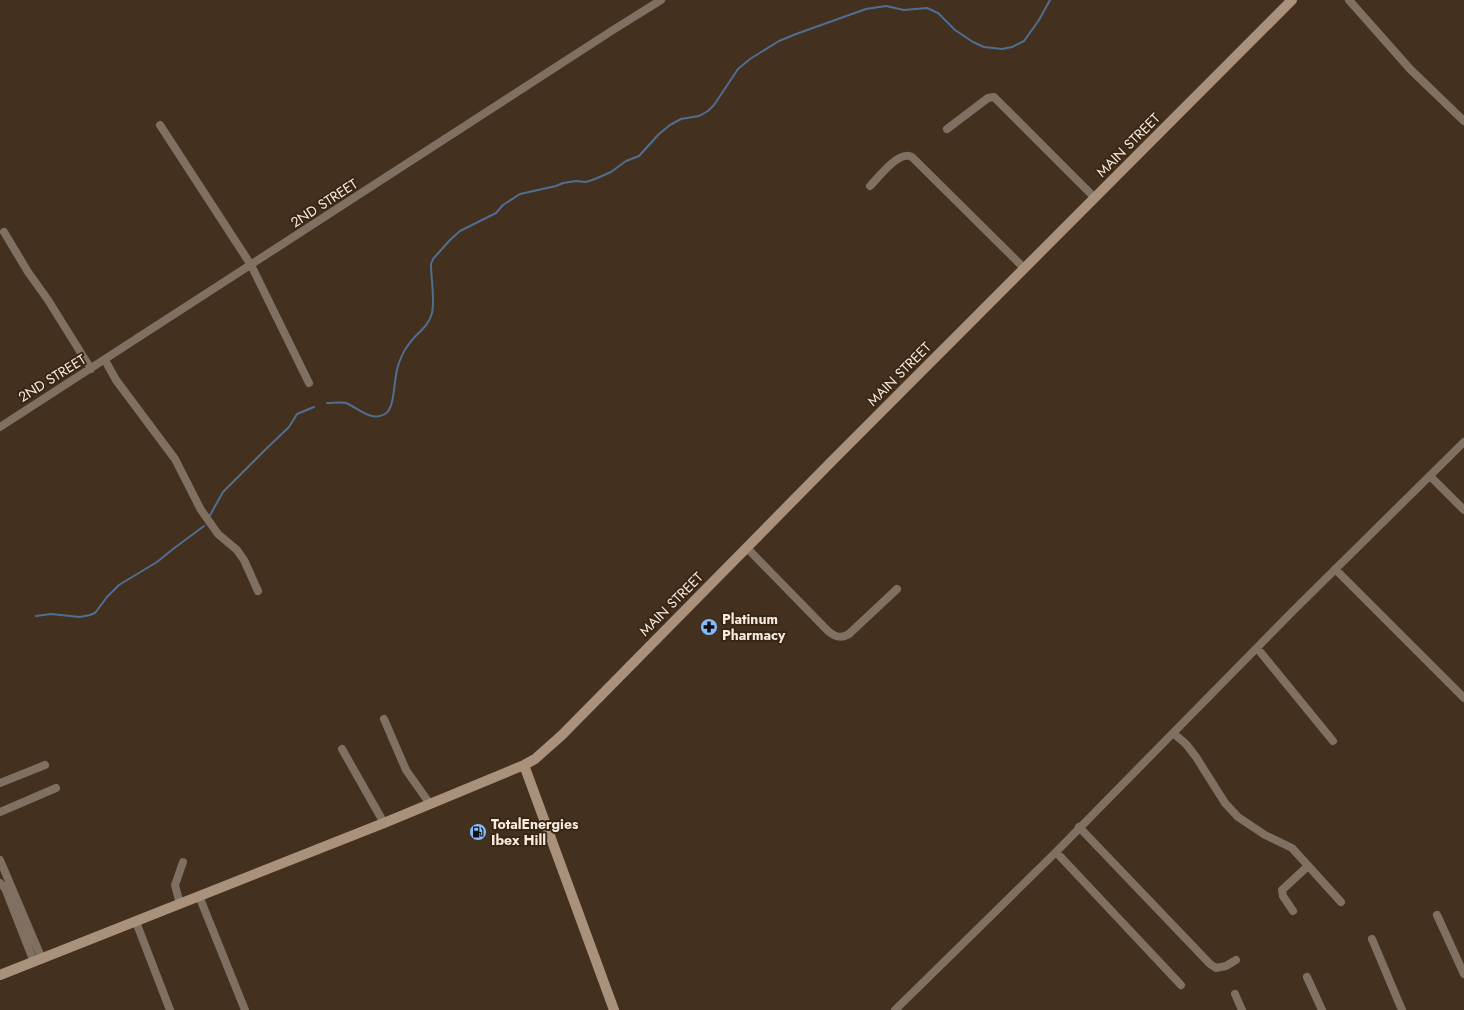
<svg xmlns="http://www.w3.org/2000/svg" width="1464" height="1010" viewBox="0 0 1464 1010" font-family="Jost,sans-serif">
  <style>
    .lines { fill: none; stroke-linecap: round; stroke-linejoin: round }
    .stream { stroke: #506e91; stroke-width: 2 }
    .street { stroke: #807062; stroke-width: 8 }
    .secondary { stroke: #aa917b; stroke-width: 10 }
    .labels { text-anchor: middle; dominant-baseline: central; stroke-width: 4; stroke-linejoin: round; paint-order: stroke }
    .street-label { font-size: 14px; fill: #f6e9de; stroke: #392614 }
    .poi-label { font-size: 14px; font-weight: bold; fill: #f6e9de; stroke: #392614; text-anchor: start }
  </style>
  <rect width="100%" height="100%" fill="#44301e"/>
  <g class="lines">
    <path class="stream" d="M327 403C333 403 341 402 346 403 358 408 371 422 385 414 396 408 393 376 399 363 401 357 405 349 409 344 417 332 428 328 432 313 435 300 431 278 431 264L433 259 450 240 460 231 496 213 503 205 520 194 556 186 563 183 576 181 586 182 595 179 611 172 626 161 639 156 659 134 670 125 681 119 699 116 708 111 714 105 738 69 750 59 779 41 796 34 866 9 886 6 904 10 927 8 938 13 955 30 973 42 984 47 1002 49 1012 47 1024 41 1039 20 1050 0
      M209 517 223 492 266 449 289 427 297 414 314 407
      M36 616 51 614 80 617 90 615 95 613 107 597 119 585 157 562 173 549 204 526"/>
    <path class="street" d="M1349 0 1410 69 1464 121
      M160 125 251 265 309 383
      M947 129 988 98 994 97 1095 198
      M870 186C879 177 899 150 912 157L1025 269
      M4 232 28 272 48 300 91 369
      M105 360 116 380 175 459 201 510 218 534 237 550 244 560 258 591
      M0 427 613 30 661 0
      M1430 476 1464 510
      M747 548 828 631C835 637 841 639 849 634L897 589
      M1335 569 1464 698
      M1257 648 1333 741
      M384 719 406 770 430 804
      M1173 733 1186 744 1196 757 1225 803 1238 817 1265 835 1292 848 1341 902
      M342 749 384 823
      M0 783 45 765
      M0 812 56 788
      M1079 827 1210 964 1216 968 1226 966 1236 960
      M1056 852 1181 985
      M0 860 42 959
      M0 883 5 888 34 962
      M199 896 245 1010
      M180 904 175 885 183 862
      M1293 911 1283 896 1282 890 1308 866
      M1437 915 1464 974
      M136 922 170 1010
      M1372 939 1402 1010
      M1307 977 1322 1010
      M1235 994 1242 1010
      M895 1010 1056 852 1293 611 1464 442"/>
    <path class="secondary" d="M524 765 614 1010
      M0 975 384 823 524 765 535 759 562 735 833 460 1292 0"/>
  </g>
  <defs>
    <g id="pharmacy-disc" transform="scale(0.9)"><circle r="9.5" fill="#85bbfb" stroke="#392614"/><path d="M-2-6h4v4h4v4h-4v4h-4v-4h-4v-4h4Z" fill="#111"/></g>
    <g id="fuel-disc" transform="scale(0.9)"><circle r="9.5" fill="#85bbfb" stroke="#392614"/><path d="M-5.5-6h7V0h2V4h1.3V-2.5L3-4.5l.8-.8L6-3V5H2.5V1h-1V6h-7ZM-4.2-4.7v3.2H.2V-4.7Z" fill="#111"/></g>
  </defs>
  <g fill-rule="evenodd">
    <use href="#pharmacy-disc" x="709" y="627"/>
    <use href="#fuel-disc" x="478" y="832"/>
  </g>
  <g class="labels">
    <g class="street-label">
      <text transform="translate(1128 145) rotate(-45)">MAIN STREET</text>
      <text transform="translate(324 203) rotate(-33)">2ND STREET</text>
      <text transform="translate(899 374) rotate(-45)">MAIN STREET</text>
      <text transform="translate(52 378) rotate(-32)">2ND STREET</text>
      <text transform="translate(671 604) rotate(-45)">MAIN STREET</text>
    </g>
    <g class="poi-label">
      <text x="722" y="619">Platinum<tspan x="722" dy="16">Pharmacy</tspan></text>
      <text x="491" y="824">TotalEnergies<tspan x="491" dy="16">Ibex Hill</tspan></text>
    </g>
  </g>
</svg>
